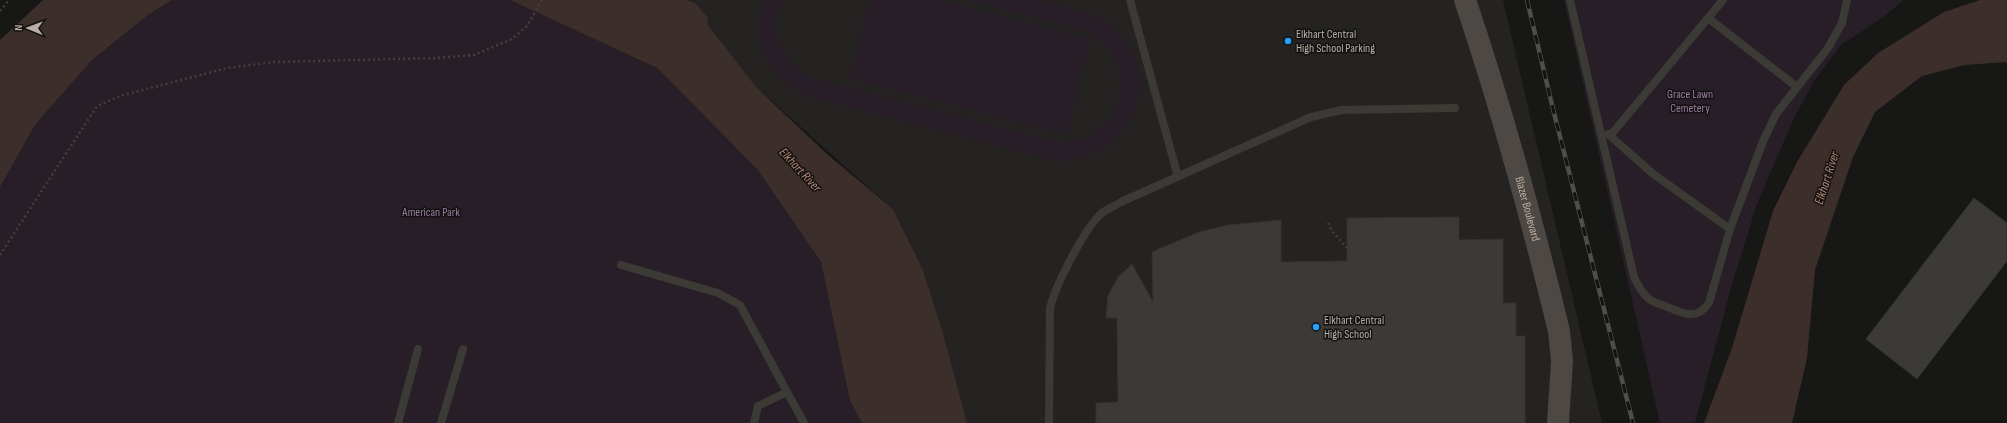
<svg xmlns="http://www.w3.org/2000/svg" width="2007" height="423" viewBox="0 0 2007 423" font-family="'Sofia Sans Condensed',sans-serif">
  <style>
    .built { fill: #242321 }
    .green { fill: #271e27 }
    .water { fill: #3c2e2a }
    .building { fill: #3c3a37; stroke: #33322f }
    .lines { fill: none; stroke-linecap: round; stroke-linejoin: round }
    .path { stroke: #443f3b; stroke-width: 2.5; stroke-dasharray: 2 3; stroke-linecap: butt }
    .service { stroke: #3c3a35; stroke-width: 8 }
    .secondary { stroke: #4d4843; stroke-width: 22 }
    .rail-casing { stroke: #524d48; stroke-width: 4.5 }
    .rail { stroke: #121210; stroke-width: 3; stroke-dasharray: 9; stroke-linecap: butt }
    .poi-dot { fill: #25a1ff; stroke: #121210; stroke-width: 1.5 }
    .labels { text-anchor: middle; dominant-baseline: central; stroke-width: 3; stroke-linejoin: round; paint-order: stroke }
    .poi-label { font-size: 12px; fill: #b9aea5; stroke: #121210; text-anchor: start }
    .park-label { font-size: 12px; fill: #9e7aa5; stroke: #121210 }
    .street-label { font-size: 12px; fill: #b9aea5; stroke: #121210 }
    .water-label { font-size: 13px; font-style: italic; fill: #b78879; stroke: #121210 }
  </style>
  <rect width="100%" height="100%" fill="#171715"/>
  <path class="built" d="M687 0H1503L1602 423H967L943 333 923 270 893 209 757 88Z"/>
  <path class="green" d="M172 0H510L657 68 757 169 821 262 850 401 862 423H0V187L35 125 92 60 148 15Z
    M762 0H783C768 30 783 62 811 78L1057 141C1079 142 1098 135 1111 115 1129 88 1119 50 1090 34 1078 28 1063 26 1050 22 1021 15 993 7 965 0 987 0 1020 0 1041 0 1051 2 1060 5 1070 8 1080 10 1090 12 1099 17 1173 59 1140 162 1056 161L815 99C773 84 746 45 762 0Z
    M869 0H941L1091 39 1067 135 849 79Z
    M1564 0H1904L1882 18 1841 45 1814 81 1793 120 1757 204 1732 284 1695 423H1660Z"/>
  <path class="water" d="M43 0H172L148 15 92 60 35 125 0 187V40Z
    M510 0H687L695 3 708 18 707 24 757 88 828 155 893 209 923 270 943 333 967 423H862L850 401 821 262 757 169 657 68Z
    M1980 0H2007V62L1965 65 1922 76 1875 112 1853 157 1815 270 1807 358 1792 423H1704L1732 348 1773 211 1797 162 1844 85 1878 53 1944 12Z"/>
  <path class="building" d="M1974 198 2007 223V261L1917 379 1866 339Z
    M1459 217V240L1503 239V303H1516V336H1525V423H1096V403L1118 402 1117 318H1106L1108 296 1118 277 1132 264 1153 302 1152 252 1199 232 1228 225 1281 220V262L1347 261V218Z"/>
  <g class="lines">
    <path class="path" d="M0 11 9 0
      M1328 223 1332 231 1347 248
      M0 255 97 106 120 96 227 68 274 62 436 58 474 55 512 39 527 26 542 0"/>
    <path class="service" d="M1130 0 1178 177
      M1570 0 1634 277C1638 285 1641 292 1648 298 1652 302 1659 304 1665 306 1683 313 1695 322 1709 303L1730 229 1764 139 1776 114 1828 48 1842 23 1847 0
      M1708 18 1797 87
      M1608 134 1652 173 1730 229
      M1610 136 1723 0
      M621 265 718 293 740 305 787 392
      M398 423 418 349
      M441 423 463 349
      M754 423 758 406 787 392 804 423
      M1049 423 1050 309C1054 288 1085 227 1102 213 1107 209 1115 206 1121 202L1311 117 1341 110 1455 108"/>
    <path class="secondary" id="s1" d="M1465 0C1502 109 1532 220 1559 331L1562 361 1558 423"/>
    <g class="rail-casing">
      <path id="rail" d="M1527 0 1553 109 1633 423"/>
    </g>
    <use href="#rail" class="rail"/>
  </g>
  <g class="poi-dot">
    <circle cx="1288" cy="41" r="4"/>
    <circle cx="1316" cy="327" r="4"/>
  </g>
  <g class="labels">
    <g class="poi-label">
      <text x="1296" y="34">Elkhart Central<tspan x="1296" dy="14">High School Parking</tspan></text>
      <text x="1324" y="320">Elkhart Central<tspan x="1324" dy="14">High School</tspan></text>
    </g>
    <g class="park-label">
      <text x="1690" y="94">Grace Lawn<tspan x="1690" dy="14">Cemetery</tspan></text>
      <text x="431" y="212">American Park</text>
    </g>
    <g class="street-label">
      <text stroke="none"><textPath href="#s1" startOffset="218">Blazer Boulevard</textPath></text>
    </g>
    <g class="water-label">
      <text transform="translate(800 170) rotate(47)">Elkhart River</text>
      <text transform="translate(1827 178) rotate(-72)">Elkhart River</text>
    </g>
  </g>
  <g transform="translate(28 28) rotate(271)" stroke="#121210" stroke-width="3" paint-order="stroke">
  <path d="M0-3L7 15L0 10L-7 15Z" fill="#b9aea5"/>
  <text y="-6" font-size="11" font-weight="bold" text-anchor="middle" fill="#b9aea5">N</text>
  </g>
</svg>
